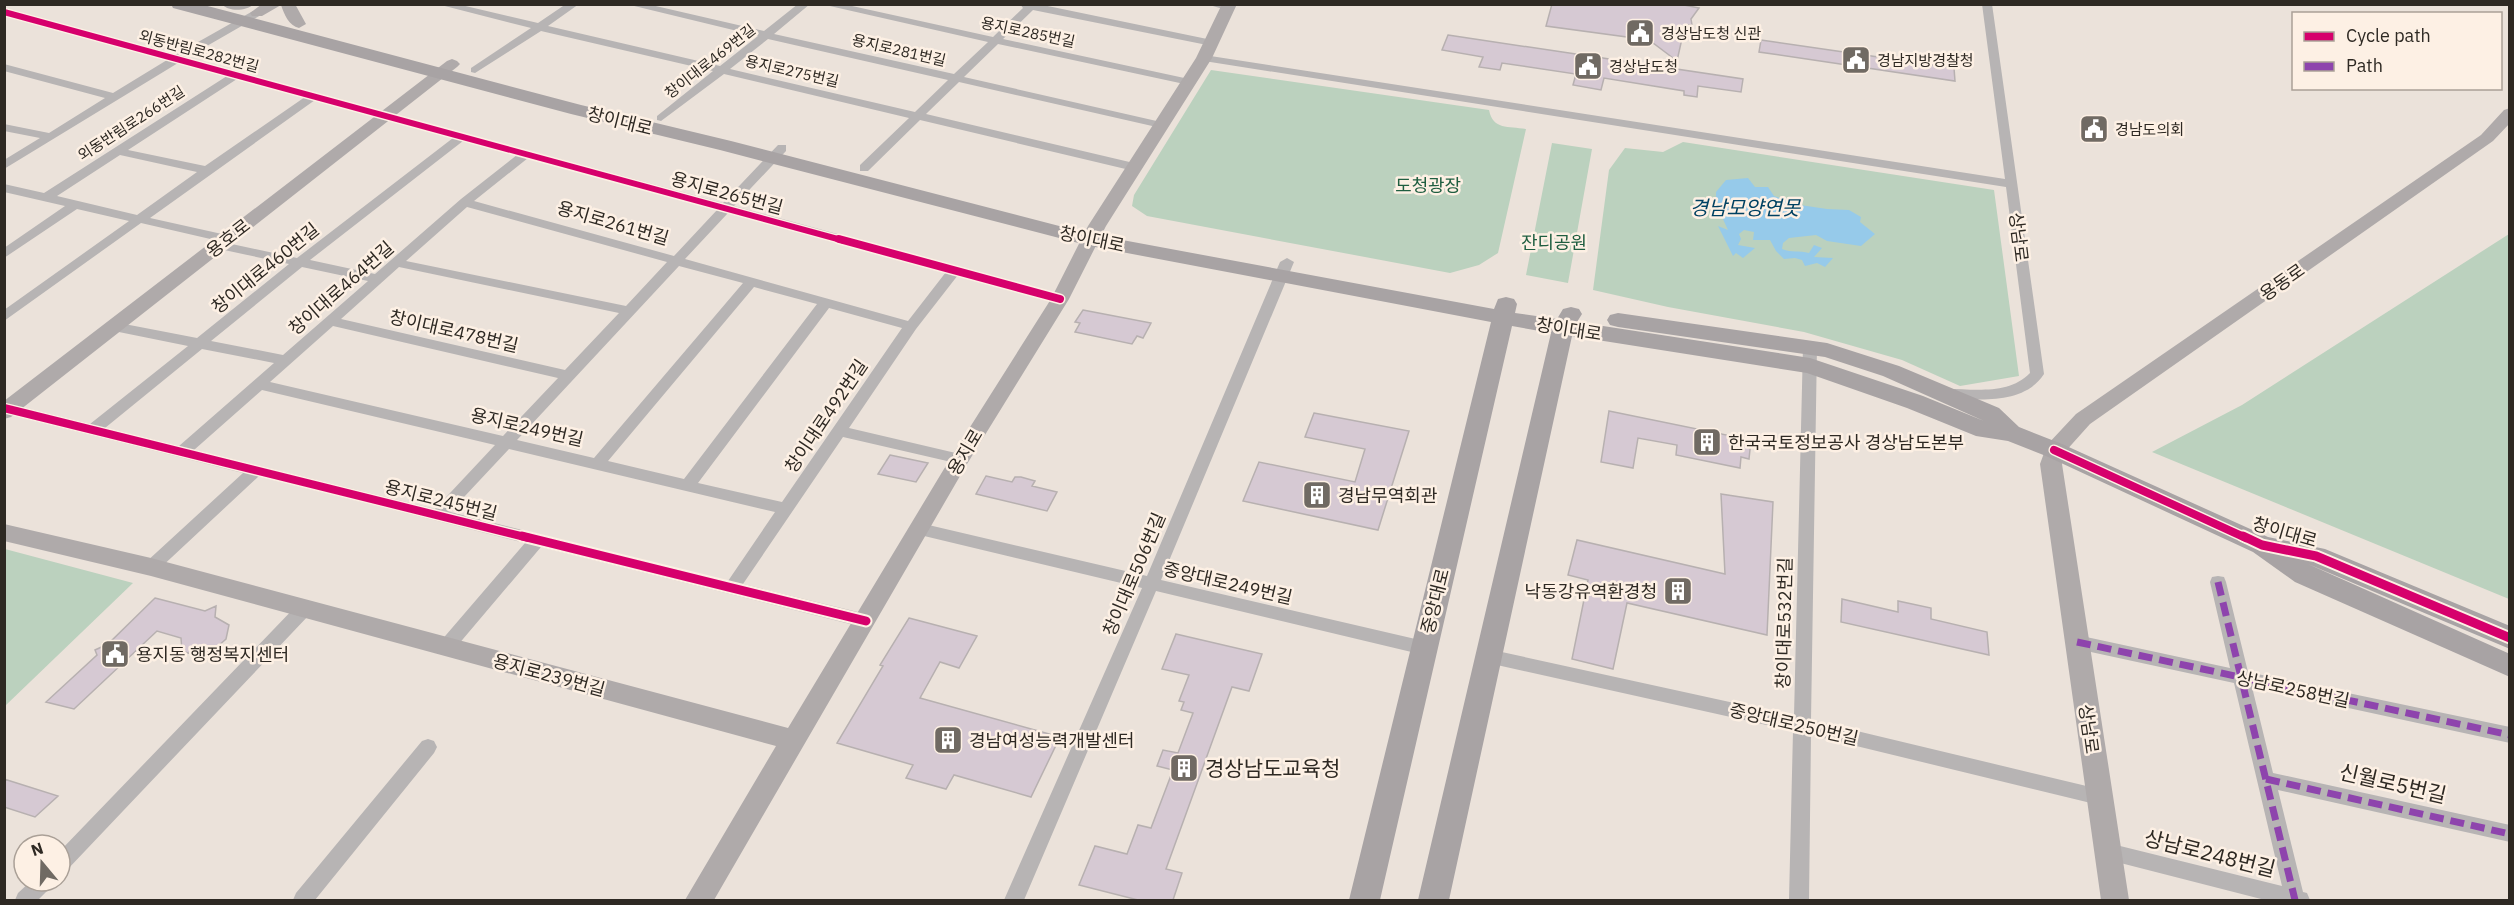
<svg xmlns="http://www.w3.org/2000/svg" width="2514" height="905" viewBox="0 0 2514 905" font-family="'IBM Plex Sans','Noto Sans KR',sans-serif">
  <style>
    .green { fill: #bbd1be }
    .water { fill: #96caea }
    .building { fill: #d6c9d3; stroke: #b7b0b0; stroke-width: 1.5 }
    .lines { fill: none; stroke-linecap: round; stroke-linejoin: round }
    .street { fill: #b7b4b4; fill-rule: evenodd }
    .secondary { fill: #afaaaa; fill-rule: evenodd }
    .primary { fill: #a8a3a4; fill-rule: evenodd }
    .quiet { stroke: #8e44ad; stroke-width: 7; stroke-dasharray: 14 7; stroke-linecap: butt }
    .cycleway-far2-casing { stroke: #fdf0e4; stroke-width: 9 }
    .cycleway-far1-casing { stroke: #fdf0e4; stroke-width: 11 }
    .cycleway-casing { stroke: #fdf0e4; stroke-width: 13 }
    .cycleway-far2 { stroke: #d6006c; stroke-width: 6 }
    .cycleway-far1 { stroke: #d6006c; stroke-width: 8 }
    .cycleway { stroke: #d6006c; stroke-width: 9 }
    .labels { text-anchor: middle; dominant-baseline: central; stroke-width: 5; stroke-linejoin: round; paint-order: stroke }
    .far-street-label { font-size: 15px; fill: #2e2923; stroke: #fdf0e4 }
    .far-poi-label { font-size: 15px; fill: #2e2923; stroke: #fdf0e4; text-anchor: start }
    .street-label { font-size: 18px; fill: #2e2923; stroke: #fdf0e4 }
    .park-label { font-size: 18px; fill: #1f5e40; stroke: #fdf0e4 }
    .poi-label { font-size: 18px; fill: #2e2923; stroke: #fdf0e4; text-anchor: start }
    .water-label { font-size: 20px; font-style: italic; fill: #004162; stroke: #fdf0e4 }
    .near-poi-label { font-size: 21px; fill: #2e2923; stroke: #fdf0e4; text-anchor: start }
    .near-street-label { font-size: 21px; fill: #2e2923; stroke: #fdf0e4 }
  </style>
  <rect width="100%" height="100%" fill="#ebe2da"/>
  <path class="green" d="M1211 70 1489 110C1493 130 1508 126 1526 129L1498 253 1479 265 1450 273 1147 216 1132 206 1134 195Z
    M1683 142 1994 190 2019 376 1960 386 1902 360 1804 332 1668 307 1593 290 1609 170 1625 148 1663 152Z
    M1552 143 1592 149 1568 283 1526 275Z
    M2509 234V599L2152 452 2242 405Z
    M5 549 133 583 5 706 4 549Z"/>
  <path class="water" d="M1748 178 1755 187H1768L1774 196 1800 205 1827 209 1849 210 1861 217 1860 222 1875 234 1861 246 1827 241 1816 235 1789 238 1783 243 1782 249C1792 253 1799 250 1809 253L1814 245 1822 248 1814 257 1833 258 1825 267 1817 263 1805 266 1802 260 1795 258 1784 259 1776 251 1770 240H1753L1754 232 1744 230 1739 234 1741 239 1738 245 1755 248 1743 258 1736 253 1733 256 1718 226 1728 230 1716 204V192L1726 180Z"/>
  <path class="building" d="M1552 4H1679L1699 8 1691 19 1692 25H1685L1677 61 1649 40 1546 26Z
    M1448 35 1743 79 1741 92 1698 86 1697 97 1684 95V91L1604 78 1601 90 1573 85 1576 74 1502 63 1500 70 1479 67 1483 57 1442 50Z
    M1761 40 1954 68 1955 81 1759 52Z
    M1083 310 1151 323 1143 338 1137 336 1132 344 1075 332 1080 323 1075 322Z
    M1609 411 1751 440 1749 459 1741 457 1740 468 1676 455 1677 445 1638 438 1633 468 1601 462Z
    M1314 413 1409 431 1378 530 1243 501 1259 462 1355 482 1365 449 1305 437Z
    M890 455 928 463 916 482 878 474Z
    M986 476 1012 482 1015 477H1021L1035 481 1032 486 1057 492 1047 511 976 494Z
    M1721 494 1773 502 1767 635 1627 603 1613 669 1572 659 1588 580 1568 575 1577 540 1725 574Z
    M155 598 205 611 216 606 215 617 229 625 226 639 212 651 194 655 182 651 181 638 157 631 74 709 46 702 97 655 95 650 108 644Z
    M1842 599 1898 612V601L1931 608V619L1987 632 1989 655 1841 622Z
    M909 618 977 636 959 668 940 662 920 698 1060 737 1031 797 954 775 946 789 906 778 913 765 837 743 883 666 880 665Z
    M1176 634 1262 654 1249 691 1232 687 1166 869 1182 873 1173 900H1138L1079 885 1095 846 1127 854 1138 825 1151 828 1173 770 1157 766 1163 750 1178 753 1193 713 1181 710 1184 702 1179 701 1189 675 1162 669Z
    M4 779 58 796 35 817 4 807Z"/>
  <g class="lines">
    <path class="street" d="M437 4H457L538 23 566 4H579L548 26 720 66 758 36 626 4H647L764 31 798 4H810L774 34 954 74 988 42 821 4H843L993 37 1023 8 1020 4H1038L1212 40 1217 43 1212 46 1033 10 1003 39 1189 79 1195 82 1189 85 998 44 964 77 1161 122 1167 125 1161 128 959 82 926 114 1138 164V170L1134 171 920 120 868 171H860V165L909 118 724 74 661 121 657 120V116L713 71 541 31 475 73 471 72V68L531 28ZM768 39 948 80 915 112 730 69Z
      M1206 4H1228L1235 8 1230 11Z
      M1982 4H1992L2044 374C2024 405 1980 399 1947 399L1940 394 1947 389C1975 389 2009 395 2030 373L2006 187 1204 61 1199 58 1204 55 2005 179Z
      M4 9 175 55 253 11H261V15L186 58 723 203 778 145H786V151L734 206 1065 296 1067 299 1060 303 958 275 916 329 849 428 960 454 965 455 968 459 965 463 960 464 843 437 743 584 866 614 872 616 874 621 872 626 866 628 541 547 452 652 446 654 440 652 437 647 440 642 525 543 259 476 157 571 151 573 145 571 143 567 145 563 243 473 4 413V403L90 424 188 346 109 330 107 327 109 324 114 322 197 338 289 264 215 248 214 245 219 241 141 223 4 321V310L129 221 77 209 4 258V248L65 206 4 192V184L44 193 227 76 178 63 4 169V160L40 138 4 131V124L49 133 105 98 4 71V64L113 93 167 60 4 15ZM237 79 305 97 205 166 128 150ZM315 100 453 138 297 258 227 243 232 239 231 236 150 218ZM463 141 517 155 461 199 375 274 310 260ZM120 155 197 172 137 215 57 196ZM528 158 717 210 674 256 474 201ZM467 207 667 262 626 306 406 261ZM728 213 946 272 908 321 685 259ZM679 266 743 283 594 458 517 440ZM302 267 368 281 283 355 211 341ZM399 267 619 313 565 370 341 319ZM754 287 817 304 684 479 608 461ZM829 308 902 328 782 502 698 483ZM333 326 558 378 503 436 270 382ZM202 349 274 363 179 446 105 428ZM262 390 495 445 435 509 194 450ZM509 449 775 512 728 581 450 512Z
      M1287 258 1294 262 1161 580 1424 641 1430 643 1433 648 1430 653 1424 655 1156 591 1024 900H1004L1142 588 920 535 914 533 912 529 914 525 920 523 1147 576 1280 262Z
      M1810 341 1817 346 1811 720 2099 789 2106 791 2108 797 2106 803 2099 805 1811 735 1809 900H1789L1793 731 1488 663 1482 661 1479 656 1482 651 1488 649 1794 716 1803 346Z
      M2218 576 2224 577 2226 582 2248 672 2510 727V743L2252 687 2273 773 2510 825V842L2278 790 2303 892 2307 893 2310 900H2265L2101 858 2098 852 2101 846 2108 843 2282 886 2234 683 2077 649 2071 647 2069 642 2071 637 2077 635 2230 668 2210 582 2212 577Z
      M304 602 310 604 312 609 310 614 67 870 60 873V851L298 604Z
      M428 739 434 741 437 747 434 753 315 900H293L296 893 422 741Z
      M31 881H54L51 887 38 900H15L18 893Z"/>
    <path class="secondary" d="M254 4C247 11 229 12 223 5Z
      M262 4H295L306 24 299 28C289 26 284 14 281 5L262 16H252L250 13Z
      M1222 4H1237L1212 58 1106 226 1069 299 967 464 714 900H685L776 746 151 576 4 541V524L151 558 788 728 953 454 1051 299 1088 226 1196 58Z
      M452 59 457 61 460 64 457 67 11 417 4 419V401L447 61Z
      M2510 108V123L2493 141 2090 424 2064 453 2062 464 2129 900H2101L2040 464 2047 445 2076 414 2481 135 2504 110Z"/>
    <path class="primary" d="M171 4H200L581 105 731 141 1090 234 1494 309 1498 299 1506 297 1514 299 1517 304 1515 313 1557 319 1563 309 1571 307 1579 309 1582 314 1577 322 1810 358 1923 396 1984 421 1883 376 1825 357 1618 327 1610 325 1607 320 1610 315 1618 313 1827 343 1899 366 1999 408 2019 427 2062 444 2268 537 2325 549 2510 626V649L2308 564 2510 654V677L2295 582 2253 552 2046 456 2008 441 1976 436 1907 408 1807 373 1572 336 1449 900H1418L1551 333 1512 326 1380 900H1349L1491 322 1090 246 720 150 571 114 173 8Z"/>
    <path class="quiet" d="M2218 582 2295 900
      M2077 642 2510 735
      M2266 779 2510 834"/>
    <g class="cycleway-far2-casing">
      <path id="cycleway-far2" d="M4 12 845 241"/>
    </g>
    <g class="cycleway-far1-casing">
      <path id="cycleway-far1" d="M839 239 1060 299
        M4 408 529 538
        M2054 450 2246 538"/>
    </g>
    <g class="cycleway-casing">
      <path id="cycleway" d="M522 536 866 621
        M2243 536 2262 545 2316 556 2510 638"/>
    </g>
    <use href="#cycleway-far2" class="cycleway-far2"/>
    <use href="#cycleway-far1" class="cycleway-far1"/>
    <use href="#cycleway" class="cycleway"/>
  </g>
  <defs>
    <g id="civic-square" transform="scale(1.5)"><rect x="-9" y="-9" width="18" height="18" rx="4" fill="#706a63" stroke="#fdf0e4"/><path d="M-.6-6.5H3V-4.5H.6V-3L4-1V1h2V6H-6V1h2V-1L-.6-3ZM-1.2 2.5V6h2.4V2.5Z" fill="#fff"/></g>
    <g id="building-square" transform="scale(1.5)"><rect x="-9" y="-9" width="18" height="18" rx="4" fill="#706a63" stroke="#fdf0e4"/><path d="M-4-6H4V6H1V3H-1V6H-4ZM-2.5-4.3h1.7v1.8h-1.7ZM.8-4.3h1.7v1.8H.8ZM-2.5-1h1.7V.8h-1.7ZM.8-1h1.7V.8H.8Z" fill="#fff"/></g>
  </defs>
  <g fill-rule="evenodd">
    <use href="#civic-square" x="1640" y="33"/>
    <use href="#civic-square" x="1856" y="60"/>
    <use href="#civic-square" x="1588" y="66"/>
    <use href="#civic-square" x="2094" y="129"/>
    <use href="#building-square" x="1707" y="442"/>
    <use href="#building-square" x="1317" y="495"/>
    <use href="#building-square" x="1678" y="591"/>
    <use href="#civic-square" x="115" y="654"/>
    <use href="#building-square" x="948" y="740"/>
    <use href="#building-square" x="1184" y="768"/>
  </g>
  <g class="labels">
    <g class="far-street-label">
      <text transform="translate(1028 32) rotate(12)">용지로285번길</text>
      <text transform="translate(899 50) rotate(13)">용지로281번길</text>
      <text transform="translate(199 51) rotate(15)">외동반림로282번길</text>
      <text transform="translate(710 61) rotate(-38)">창이대로469번길</text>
      <text transform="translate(792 71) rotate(13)">용지로275번길</text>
      <text transform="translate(131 123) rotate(-33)">외동반림로266번길</text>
    </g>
    <g class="far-poi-label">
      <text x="1661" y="33">경상남도청 신관</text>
      <text x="1877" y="60">경남지방경찰청</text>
      <text x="1609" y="66">경상남도청</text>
      <text x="2115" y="129">경남도의회</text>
    </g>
    <g class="street-label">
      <text transform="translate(620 121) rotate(14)">창이대로</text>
      <text transform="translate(727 193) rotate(15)">용지로265번길</text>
      <text transform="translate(613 223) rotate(16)">용지로261번길</text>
      <text transform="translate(2019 237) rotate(83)">상남로</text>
      <text transform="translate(228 238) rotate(-38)">용호로</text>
      <text transform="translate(1092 239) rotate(12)">창이대로</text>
      <text transform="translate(265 268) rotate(-39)">창이대로460번길</text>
      <text transform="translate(2282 282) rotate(-35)">용동로</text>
      <text transform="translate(341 288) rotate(-41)">창이대로464번길</text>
      <text transform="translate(1569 329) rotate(9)">창이대로</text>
      <text transform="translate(454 331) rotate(13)">창이대로478번길</text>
      <text transform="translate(826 416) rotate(-56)">창이대로492번길</text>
      <text transform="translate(527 427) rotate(13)">용지로249번길</text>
      <text transform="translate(965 452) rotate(-59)">용지로</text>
      <text transform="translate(441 500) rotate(14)">용지로245번길</text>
      <text transform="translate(2285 532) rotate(16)">창이대로</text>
      <text transform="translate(1134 574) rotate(-67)">창이대로506번길</text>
      <text transform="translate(1228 583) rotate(13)">중앙대로249번길</text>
      <text transform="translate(1435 601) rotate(-76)">중앙대로</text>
      <text transform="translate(1784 623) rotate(-89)">창이대로532번길</text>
      <text transform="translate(549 675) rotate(15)">용지로239번길</text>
      <text transform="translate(2293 689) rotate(12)">상남로258번길</text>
      <text transform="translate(1794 724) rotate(13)">중앙대로250번길</text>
      <text transform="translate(2089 729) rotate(82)">상남로</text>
    </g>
    <g class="park-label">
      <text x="1428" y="185">도청광장</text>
      <text x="1554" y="242">잔디공원</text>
    </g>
    <g class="poi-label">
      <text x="1728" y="442">한국국토정보공사 경상남도본부</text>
      <text x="1338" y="495">경남무역회관</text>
      <text x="1657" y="591" text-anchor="end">낙동강유역환경청</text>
      <text x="136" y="654">용지동 행정복지센터</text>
      <text x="969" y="740">경남여성능력개발센터</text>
    </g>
    <g class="water-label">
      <text x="1745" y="207">경남모양연못</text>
    </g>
    <g class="near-poi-label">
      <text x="1205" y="768">경상남도교육청</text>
    </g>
    <g class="near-street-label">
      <text transform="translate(2393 783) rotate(13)">신월로5번길</text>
      <text transform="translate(2210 853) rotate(14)">상남로248번길</text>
    </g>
  </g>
  <rect width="2514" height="905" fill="none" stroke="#2e2923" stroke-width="12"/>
  <rect x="2292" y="12" width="210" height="78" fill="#fdf0e4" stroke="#aaa097" stroke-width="1.5"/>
  <rect x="2304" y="32" width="30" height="9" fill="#d6006c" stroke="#aaa097" stroke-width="1.5"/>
  <text x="2346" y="42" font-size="18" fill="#2e2923">Cycle path</text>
  <rect x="2304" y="62" width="30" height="9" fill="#8e44ad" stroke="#aaa097" stroke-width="1.5"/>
  <text x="2346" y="72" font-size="18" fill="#2e2923">Path</text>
  <g transform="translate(42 863) rotate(341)"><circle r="28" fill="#fdf0e4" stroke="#aaa097" stroke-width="1.5"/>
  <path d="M0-4.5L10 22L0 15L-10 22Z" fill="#706a63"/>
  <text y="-9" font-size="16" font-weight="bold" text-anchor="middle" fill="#2e2923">N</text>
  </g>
</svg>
